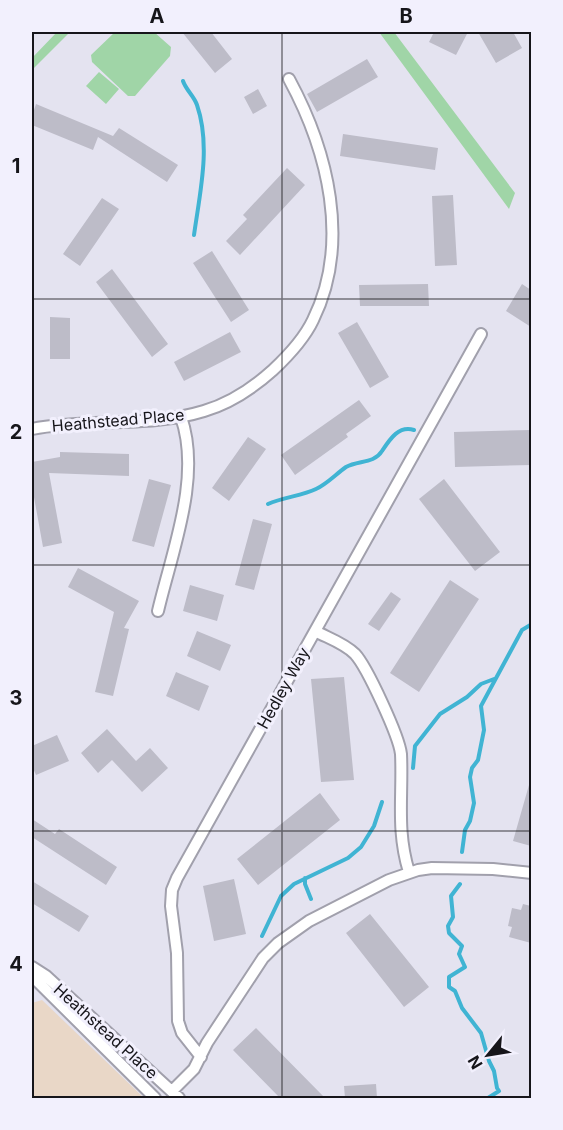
<svg xmlns="http://www.w3.org/2000/svg" width="563" height="1130" viewBox="0 0 563 1130" font-family="Inter,sans-serif">
  <style>
    .education { fill: #e9d7c7 }
    .green { fill: #a0d5a7 }
    .lines { fill: none; stroke-linecap: round; stroke-linejoin: round }
    .stream { stroke: #40b4d3; stroke-width: 4 }
    .building { fill: #bdbcc8 }
    .minor-casing { stroke: #a1a0ac; stroke-width: 14 }
    .minor { stroke: #fff; stroke-width: 10 }
    .grid { fill: none; stroke: #16151a; stroke-width: 1.5; stroke-opacity: 0.55 }
    .labels { text-anchor: middle; dominant-baseline: central; stroke-width: 6; stroke-linejoin: round; paint-order: stroke }
    .street-label { font-size: 16px; fill: #16151a; stroke: #f2f0fd }
    .neatline { fill: none; stroke: #16151a; stroke-width: 2 }
    .grid-label { font-size: 20px; text-anchor: middle; font-weight: bold; fill: #16151a }
  </style>
  <rect width="100%" height="100%" fill="#e4e3f0"/>
  <path class="education" d="M42 1000 144 1098H32V1003Z"/>
  <path class="green" d="M57 32H70L32 70V58Z
    M115 32H154L171 47 170 56 135 96H128L92 62 91 55Z
    M379 32H394L515 193 509 209Z
    M99 72 119 89 106 104 86 86Z"/>
  <g class="lines">
    <path class="stream" d="M183 81C186 90 194 96 197 105 211 146 200 192 194 235
      M268 504C283 497 302 496 316 489 327 484 336 474 346 467 358 460 374 464 382 451 390 439 399 425 414 430
      M413 768 415 746 440 714 467 697 481 684 494 679
      M462 852 465 830 470 821 474 803 470 777 472 768 478 760 484 730 481 706 522 630 532 624
      M305 878V884L311 899
      M460 884 451 896 453 917 448 926 449 933 462 946 459 954 465 967 449 977V987L455 991 462 1008 481 1033 489 1061 494 1071 497 1088 499 1091 488 1098
      M262 936 281 896 294 884 348 858 361 847 374 826 382 802"/>
  </g>
  <path class="building" d="M182 32H211L232 59 215 73Z
    M434 32H468L456 55 429 42Z
    M478 32H513L522 48 496 63Z
    M367 59 378 77 317 112 307 94Z
    M258 89 267 106 253 114 244 97Z
    M36 104 113 136 119 128 178 165 167 182 98 137 93 150 32 125V116Z
    M343 134 438 148 435 170 340 156Z
    M287 168 305 185 240 255 226 241 247 219 243 215Z
    M453 195 457 265 435 266 432 196Z
    M102 198 119 209 80 266 63 254Z
    M212 251 249 310 231 322 193 263Z
    M112 269 168 344 152 357 96 282Z
    M428 284 429 306H360L359 285Z
    M522 284 531 290V327L506 311Z
    M50 317 70 318V359H50Z
    M357 322 389 377 370 388 338 333Z
    M230 332 241 352 184 381 174 362Z
    M359 400 371 416 346 434 348 437 295 475 281 455Z
    M531 430V465L455 467 454 432Z
    M248 437 266 449 229 501 212 488Z
    M60 452 129 454V476L49 473 62 543 43 547 32 486V462L60 457Z
    M149 479 171 485 154 547 132 541Z
    M444 479 500 552 475 571 419 499Z
    M253 519 272 524 254 590 235 585Z
    M78 568 139 601 124 628 129 629 113 696 95 692 114 612 68 587Z
    M450 580 479 599 419 692 390 673Z
    M190 585 224 595 217 621 183 611Z
    M391 592 401 599 379 631 368 624Z
    M197 631 231 645 220 671 187 656Z
    M176 672 209 686 199 711 166 696Z
    M344 677 354 780 321 782 311 679Z
    M107 729 136 761 150 748 168 768 142 792 112 760 98 773 81 753Z
    M57 735 69 761 36 775 32 766V746Z
    M529 785H531V846L513 841Z
    M320 793 340 820 258 885 237 859Z
    M32 819 55 834 59 829 117 867 106 885 32 837Z
    M234 879 246 934 214 941 203 886Z
    M32 881 89 916 79 932 32 903Z
    M523 904 531 906V943L509 937 512 927 508 926 512 908 521 910Z
    M370 914 429 987 404 1007 346 933Z
    M256 1028 325 1098H280L233 1050Z
    M376 1084 377 1098H345L344 1086Z"/>
  <g class="lines">
    <g class="minor-casing">
      <path id="minor" d="M32 429C88 418 149 428 204 411 231 403 253 388 273 370 289 355 304 339 313 320 351 243 328 151 289 79
        M158 611C172 551 202 477 181 417
        M315 631C328 638 344 643 355 654 367 667 399 736 401 754 403 796 396 830 409 872
        M32 967 46 976 179 1098
        M32 972 35 979 155 1098
        M201 1057 182 1033 178 1021 177 953 171 906 172 890 177 878 481 334
        M172 1091 194 1069 207 1043 263 958 278 943 309 921 389 880 418 870 432 868 493 869 532 873"/>
    </g>
    <use href="#minor" class="minor"/>
  </g>
  <path class="grid" d="M282 32V1098M32 299H532M32 565H532M32 831H532"/>
  <g class="labels">
    <g class="street-label">
      <text transform="translate(118 420) rotate(-5)">Heathstead Place</text>
      <text transform="translate(283 688) rotate(-61)">Hedley Way</text>
      <text transform="translate(106 1031) rotate(42)">Heathstead Place</text>
    </g>
  </g>
  <rect width="563" height="1130" fill="none" stroke="#f2f0fd" stroke-width="66"/>
  <g transform="translate(488 1055) rotate(240)" stroke="#f2f0fd" stroke-width="4.5" paint-order="stroke">
  <path d="M0-4.5L10 22L0 15L-10 22Z" fill="#16151a"/>
  <text y="-9" font-size="16" font-weight="bold" text-anchor="middle" fill="#16151a">N</text>
  </g>
  <rect x="33" y="33" width="497" height="1064" class="neatline"/>
  <g class="grid-label">
    <text x="157" y="23">A</text>
    <text x="406" y="23">B</text>
    <text x="16" y="173">1</text>
    <text x="16" y="439">2</text>
    <text x="16" y="705">3</text>
    <text x="16" y="971">4</text>
  </g>
</svg>
